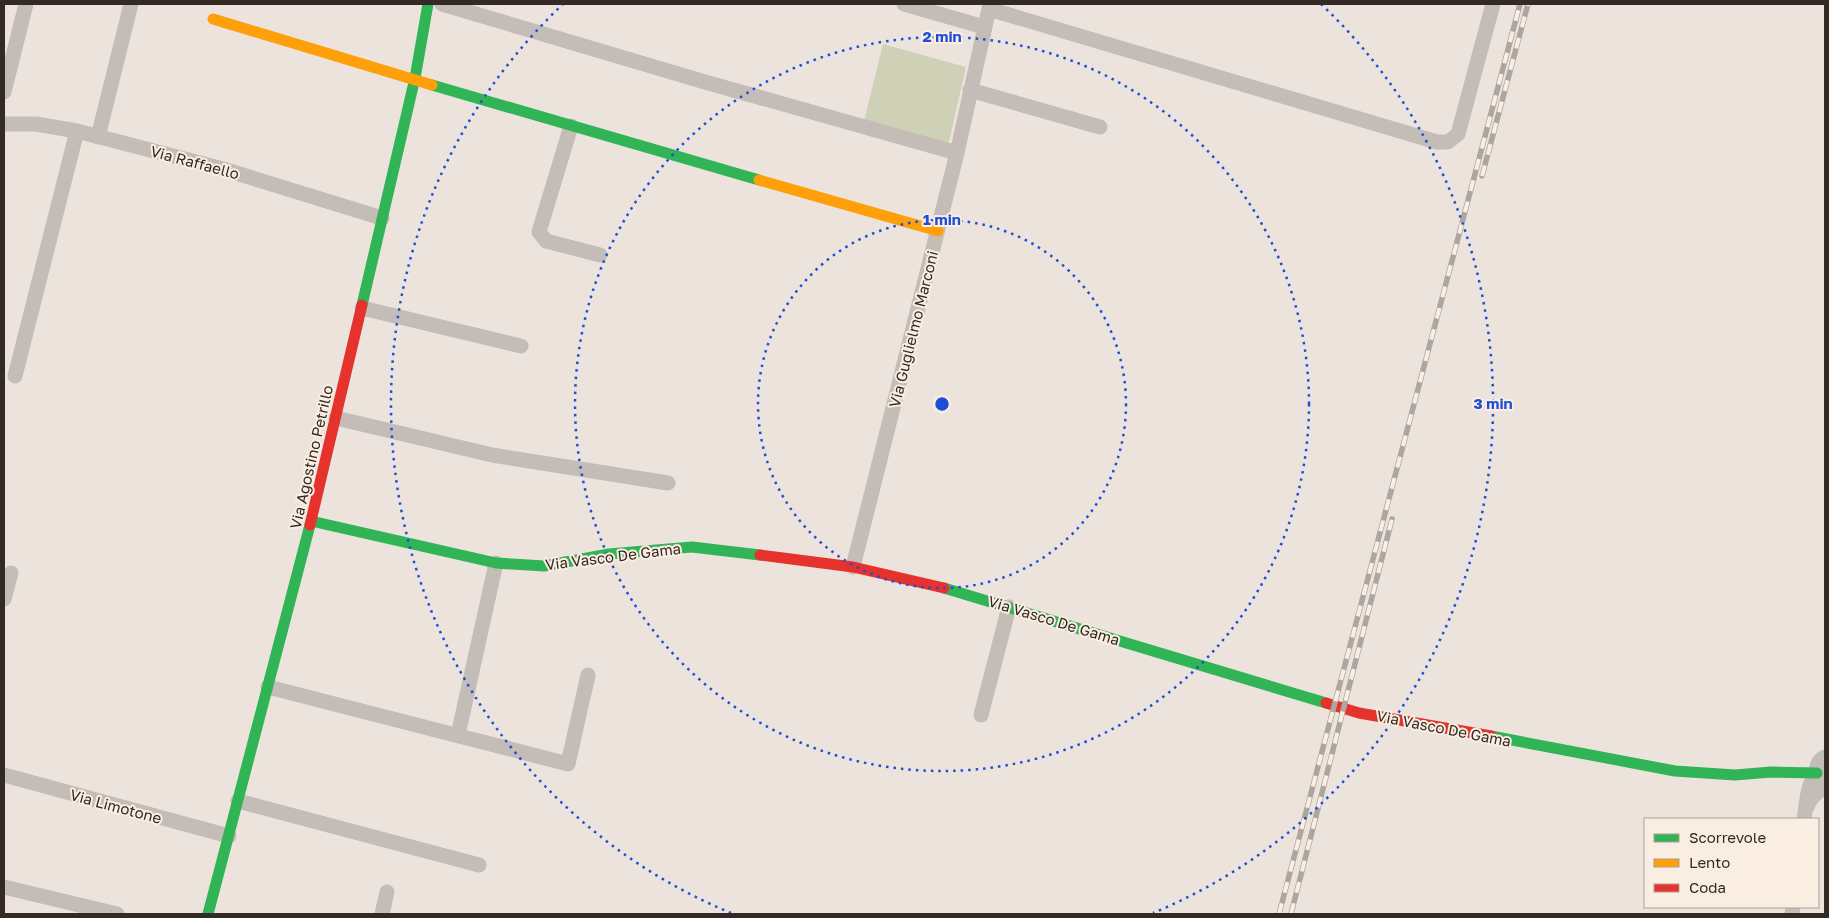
<svg xmlns="http://www.w3.org/2000/svg" width="1829" height="918" viewBox="0 0 1829 918" font-family="'Golos Text',sans-serif">
  <style>
    .green { fill: #ced1b6 }
    .lines { fill: none; stroke-linecap: round; stroke-linejoin: round }
    .street { stroke: #c4bcb6; stroke-width: 15 }
    .fast { stroke: #30b455; stroke-width: 11 }
    .slow { stroke: #ff9f0a; stroke-width: 11 }
    .jam { stroke: #e5322d; stroke-width: 11 }
    .rail-casing { stroke: #aca5a0; stroke-width: 5.5 }
    .rail { stroke: #faeee2; stroke-width: 4; stroke-dasharray: 11; stroke-linecap: butt }
    .ring { fill: none; stroke: #1d4ed8; stroke-width: 2.5; stroke-dasharray: 2.5 5 }
    .labels { text-anchor: middle; dominant-baseline: central; stroke-width: 4; stroke-linejoin: round; paint-order: stroke }
    .street-label { font-size: 15px; fill: #342925; stroke: #faeee2 }
    .centre { fill: #1d4ed8; stroke: #faeee2; stroke-width: 2.5 }
    .ring-label { font-size: 15px; text-anchor: middle; font-weight: bold; fill: #1d4ed8; stroke: #faeee2; stroke-width: 4; stroke-linejoin: round; paint-order: stroke }
  </style>
  <rect width="100%" height="100%" fill="#ece4dc"/>
  <path class="green" d="M883 44 966 67 948 146 864 121Z"/>
  <g class="lines">
    <path class="street" d="M442 4 705 82 957 153
      M904 4 984 27
      M989 9 1437 142H1448L1458 134 1493 4
      M970 90 1100 127
      M4 92 26 4
      M4 124H36L77 131 223 169 382 218
      M571 126 539 232 546 241 600 255
      M98 137 131 4
      M362 308 521 346
      M15 376 77 131
      M336 418 492 455 668 483
      M853 567 957 153 990 4
      M4 599 11 573
      M268 687 568 764 588 675
      M981 715 1009 607
      M458 735 496 563
      M4 775 229 836
      M1823 780C1814 772 1815 762 1825 757
      M238 801 479 865
      M1807 807 1811 799 1825 785
      M1804 819C1807 803 1806 787 1817 773
      M4 887 117 914
      M382 914 387 892
      M1792 914 1793 907"/>
    <path class="fast" d="M432 85 759 180
      M362 305 415 78 428 4
      M311 521 496 563 544 566 609 554 692 547 760 555
      M944 588 1326 703
      M1491 736 1675 771 1735 775 1771 772 1817 773
      M208 914 310 525"/>
    <path class="slow" d="M213 19 432 85
      M759 180 938 231"/>
    <path class="jam" d="M310 525 362 305
      M760 555 853 567 944 588
      M1326 703 1359 713 1491 736"/>
    <g class="rail-casing">
      <path id="rail" d="M1482 176 1528 4
        M1279 914 1520 4
        M1291 914 1392 519"/>
    </g>
    <use href="#rail" class="rail"/>
  </g>
  <g class="ring">
    <circle cx="942" cy="404" r="184"/>
    <circle cx="942" cy="404" r="367"/>
    <path d="M731 913A551 551 0 0 1 563 4M1321 4A551 551 0 0 1 1153 913"/>
  </g>
  <g class="labels">
    <g class="street-label">
      <text transform="translate(195 162) rotate(15)">Via Raffaello</text>
      <text transform="translate(913 329) rotate(-76)">Via Guglielmo Marconi</text>
      <text transform="translate(311 457) rotate(-77)">Via Agostino Petrillo</text>
      <text transform="translate(613 556) rotate(-7)">Via Vasco De Gama</text>
      <text transform="translate(1054 620) rotate(17)">Via Vasco De Gama</text>
      <text transform="translate(1444 728) rotate(11)">Via Vasco De Gama</text>
      <text transform="translate(116 806) rotate(15)">Via Limotone</text>
    </g>
  </g>
  <circle cx="942" cy="404" r="8" class="centre"/>
  <g class="ring-label">
    <text x="942" y="42">2 min</text>
    <text x="942" y="225">1 min</text>
    <text x="1493" y="409">3 min</text>
  </g>
  <rect width="1829" height="918" fill="none" stroke="#342925" stroke-width="10"/>
  <rect x="1644" y="818" width="175" height="90" fill="#faeee2" stroke="#ab9f96"/>
  <rect x="1654" y="834" width="25" height="8" fill="#30b455" stroke="#ab9f96"/>
  <text x="1689" y="843" font-size="15" fill="#342925">Scorrevole</text>
  <rect x="1654" y="859" width="25" height="8" fill="#ff9f0a" stroke="#ab9f96"/>
  <text x="1689" y="868" font-size="15" fill="#342925">Lento</text>
  <rect x="1654" y="884" width="25" height="8" fill="#e5322d" stroke="#ab9f96"/>
  <text x="1689" y="893" font-size="15" fill="#342925">Coda</text>
</svg>
